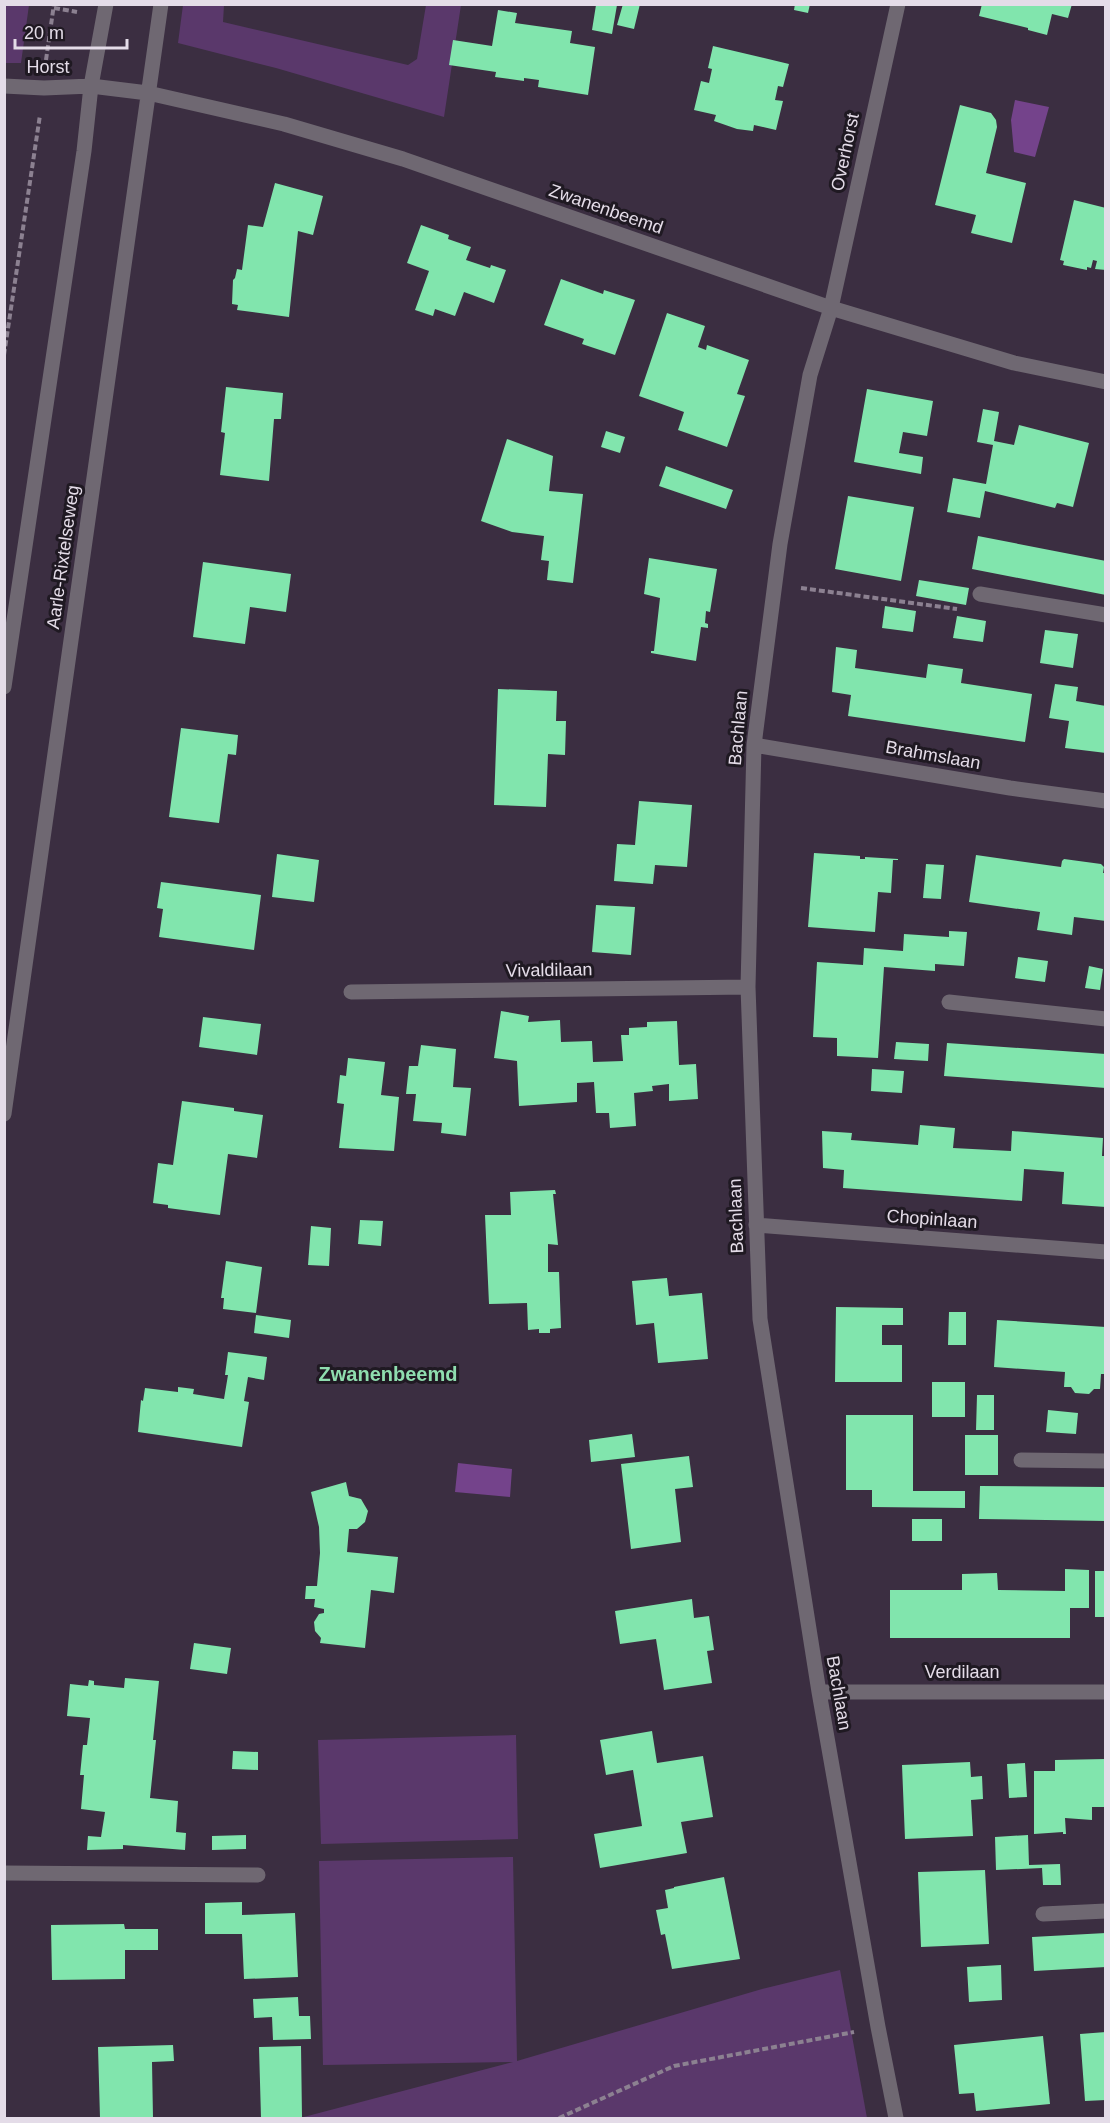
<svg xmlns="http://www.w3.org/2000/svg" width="1110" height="2123" viewBox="0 0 1110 2123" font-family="Helvetica,sans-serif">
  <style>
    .green { fill: #5a386b }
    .water { fill: #74438b }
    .building { fill: #81e5ad }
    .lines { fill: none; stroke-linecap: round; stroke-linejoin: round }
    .path { stroke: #8c8191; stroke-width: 4; stroke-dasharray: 6 3; stroke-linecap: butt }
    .minor { stroke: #6f6872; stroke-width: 15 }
    .labels { text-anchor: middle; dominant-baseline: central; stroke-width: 6; stroke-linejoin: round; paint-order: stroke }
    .street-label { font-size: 18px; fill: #e4dce8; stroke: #1f1922 }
    .neighbourhood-label { font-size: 20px; font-weight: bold; fill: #8fddaf; stroke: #1f1922 }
  </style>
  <rect width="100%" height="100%" fill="#3b2e41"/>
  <path class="green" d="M4 5H29L21 63H5Z
    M183 5H224L223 22 408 65 417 59 426 5H461L444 117 276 68 178 43Z
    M516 1735 518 1839 321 1844 318 1740Z
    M513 1857 517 2061 762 1989 840 1970 867 2118H300L513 2062 323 2065 319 1861Z"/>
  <path class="water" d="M1015 100 1049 107 1035 157 1014 152 1011 120Z
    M458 1463 512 1469 510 1497 455 1492Z"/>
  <path class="building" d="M623 4H640L634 29 617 25Z
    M795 4H810L808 13 794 10Z
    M982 4H1072L1068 18 1052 14 1047 35 1028 30V28L979 16Z
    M596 5H617L612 34 592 30Z
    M498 10 517 13 515 23 572 31 570 43 595 47 588 95 538 87 539 80 524 78V81L495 77 496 72 449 65 453 40 492 46Z
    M713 46 789 64 783 87 778 86 775 100 783 101 776 130 754 125 753 131 737 129 714 121 716 115 694 110 701 81 709 83 712 69 708 68Z
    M960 105 991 113 996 120 997 127 986 173 1026 183 1012 243 971 233 976 215 935 205Z
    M275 183 323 196 313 235 298 231 289 317 237 310 238 305 232 304 233 280 235 278 237 269 242 270 248 225 263 227Z
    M1074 200 1106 208V270L1095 269 1097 261 1093 260 1091 268 1087 267V270L1063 265 1064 261 1060 260Z
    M421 225 449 235 448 239 471 247 466 260 490 268 491 265 506 270 494 303 464 292 455 316 435 309 433 316 415 310 429 271 407 263Z
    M561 279 603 294 604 290 635 300 615 355 582 344 584 339 544 325Z
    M667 313 705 326 698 347 706 350 707 345 749 360 737 394 745 396 727 447 678 430 684 412 639 396Z
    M226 387 283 393 281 419H274L269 481 220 475 225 433 221 432Z
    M867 389 933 401 927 436 903 432 899 453 923 457 921 474 854 462Z
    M983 409 999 412 994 441 1014 445 1019 425 1089 443 1073 507 1057 503 1055 508 985 491 980 518 947 512 953 478 986 484 993 445 977 442Z
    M606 431 625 437 620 453 601 447Z
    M507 439 553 456 549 491 583 494 573 583 547 580 549 561 541 560 544 536 512 532 481 521Z
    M666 466 733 490 726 509 659 486Z
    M848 496 914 507 901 581 835 569Z
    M978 536 1106 561V595L972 569Z
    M649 558 717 569 710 612 706 611 705 623 708 624V628L701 627 696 661 651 653V651H654L660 598 644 594Z
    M203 562 291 574 286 612 250 607 245 644 193 637Z
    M919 580 969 588 966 605 916 596Z
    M885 606 916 611 913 632 882 628Z
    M957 616 986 621 983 642 953 638Z
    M1045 630 1078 634 1073 668 1040 663Z
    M836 647 857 650 855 668 926 678 928 664 963 669 961 683 1032 694 1025 742 848 716 851 695 832 692Z
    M1055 684 1078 687 1076 701 1106 706V753L1065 748 1069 721 1049 718Z
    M498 689 557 691 556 721H566L565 755 548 754 546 807 494 805Z
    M181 728 238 735 236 755 228 754 219 823 169 817Z
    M639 801 692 805 687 867 655 865 653 884 614 881 617 844 635 845Z
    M814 853 860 856V859H865V857L898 859V860H893L891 893 878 892 875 932 808 927Z
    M277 854 319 860 314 902 272 897Z
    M976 855 1061 867 1062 861 1064 859 1101 864 1104 867 1103 873H1106V921L1074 917 1072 935 1037 930 1040 912 969 902Z
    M926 864 944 865 941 899 923 898Z
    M161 882 261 895 254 950 159 937 163 909 157 908Z
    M596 905 635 907 631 955 592 952Z
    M949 931 967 932 964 966 935 964V971L884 967 878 1058 837 1056V1038L813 1037 817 962 863 965 864 948 903 951 904 934 949 937Z
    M1018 957 1048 961 1045 982 1015 978Z
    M1089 966 1103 969 1100 990 1085 988Z
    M501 1011 529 1016 528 1022 560 1020 561 1042 592 1041 593 1062 623 1061 621 1035H629V1028L647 1027V1022L677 1021 679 1065 696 1064 698 1099 669 1101V1084L652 1086 653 1091 634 1093 636 1126 610 1128 609 1113H596L594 1082 577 1083V1102L519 1106 517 1061 494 1058Z
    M203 1017 261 1024 257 1055 199 1047Z
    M896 1042 929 1044 928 1061 894 1059Z
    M947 1043 1106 1054V1088L944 1076Z
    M421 1045 456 1049 453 1087 471 1088 466 1136 441 1133 442 1123 413 1121 416 1094H406L409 1066H418Z
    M348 1058 385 1062 381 1095 399 1097 394 1151 339 1148 344 1104 337 1103 340 1075 346 1076Z
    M872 1069 904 1071 902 1093 871 1091Z
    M182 1101 234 1108V1111L263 1115 257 1158 228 1154 220 1215 168 1208V1205L153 1203 158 1163 173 1165Z
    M920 1125 955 1128 953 1148 1011 1151 1012 1131 1103 1138 1102 1156H1106V1207L1062 1204 1064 1172 1024 1169 1022 1201 843 1188 844 1170 823 1168 822 1131 852 1133 851 1140 918 1145Z
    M555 1190 556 1194H553L558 1245 548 1244V1272H559L561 1328 550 1329V1333H539V1329L528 1330 527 1303 489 1304 485 1215H511L510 1192Z
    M360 1220 383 1221 381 1246 358 1244Z
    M311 1226 331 1228 329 1266 308 1265Z
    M226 1261 262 1267 256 1313 223 1309 224 1298H221Z
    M667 1278 669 1296 702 1293 708 1359 658 1363 654 1323 636 1325 632 1281Z
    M836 1307 903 1308V1325H882V1345H902V1382H835Z
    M949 1312H966V1345H948Z
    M256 1315 291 1320 289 1338 254 1333Z
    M997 1320 1106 1327V1374H1101L1100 1389H1094L1089 1394 1075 1393 1071 1387H1064L1065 1372 994 1367Z
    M228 1352 267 1357 264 1380 248 1377 244 1401 249 1402 242 1447 138 1432 141 1400 143 1401 145 1388 178 1392V1387L194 1389 193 1394 224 1399 228 1375H225Z
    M932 1382H965V1417H932Z
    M977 1395H994V1430H976Z
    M1048 1410 1078 1413 1076 1434 1046 1432Z
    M846 1415H913V1491H965V1508L872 1507V1490H846Z
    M632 1434 635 1457 591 1462 589 1440Z
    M965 1435H998V1475H965Z
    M689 1456 693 1487 675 1489 681 1542 631 1549 621 1464Z
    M346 1482 349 1496 361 1499 368 1511 365 1522 357 1529H349L347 1552 398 1557 394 1593 371 1590 365 1648 320 1643 321 1638 315 1631 314 1622 319 1614 324 1613V1609L314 1607 315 1599H305L306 1586H317L320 1553 319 1527 311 1492Z
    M980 1486 1106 1487V1521L979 1519Z
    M912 1519H942V1541H912Z
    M1065 1569 1089 1570V1608H1070V1638H890V1590H962V1574L997 1573 998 1590 1065 1591Z
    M1095 1571H1106V1617H1095Z
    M692 1599 694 1618 709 1616 714 1650 707 1651 712 1683 664 1690 656 1639 620 1644 615 1611Z
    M194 1643 231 1648 227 1674 190 1669Z
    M125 1678 159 1681 153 1740H156L150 1798 178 1801 176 1832 186 1833 185 1850 123 1845V1849L87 1850 88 1836 101 1837 105 1812 81 1809 84 1775H80L83 1745H87L90 1718 67 1716 70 1684 88 1686 89 1680 94 1681V1685L124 1688Z
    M652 1731 657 1763 703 1756 713 1817 681 1822 687 1853 600 1868 594 1834 642 1826 633 1770 606 1775 600 1740Z
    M233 1751 258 1752V1770L232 1769Z
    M1106 1759V1807H1092V1820L1065 1818 1066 1834H1063V1832L1034 1834V1771H1055V1760Z
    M970 1762 971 1777 982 1776 983 1799 971 1800 973 1836 905 1839 902 1765Z
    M1025 1763 1027 1797 1009 1798 1007 1764Z
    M246 1835V1849L212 1850V1836Z
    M1028 1835 1029 1865 1060 1864 1061 1885H1043L1042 1868 996 1870 995 1837Z
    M985 1870 989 1944 921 1947 918 1872Z
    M724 1877 740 1959 672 1969 665 1934 661 1935 656 1910 668 1908 665 1890 674 1888V1887Z
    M242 1902V1915L295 1913 298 1977 244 1979 242 1934H205V1903Z
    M124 1924 125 1929H158V1950H125V1979L52 1980 51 1925Z
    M1106 1933V1967L1034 1971 1032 1937Z
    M1001 1965 1002 2000 969 2002 967 1967Z
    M298 1997 299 2016H310L311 2039 273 2040 272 2017 254 2018 253 1999Z
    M1106 2032V2100L1085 2101 1080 2034Z
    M1043 2036 1050 2104 976 2111 974 2093 959 2094 954 2045Z
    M173 2045 174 2061 152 2062 153 2118H100L98 2047Z
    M301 2046 302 2118H261L259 2047Z"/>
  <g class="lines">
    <path class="path" d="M54 8 77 12
      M46 60 54 4
      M4 355 40 115
      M801 588 957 609
      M559 2118 674 2066 854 2032"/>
    <path class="minor" d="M4 86 44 88 91 86 148 93 284 124 403 159 831 308 1014 363 1106 382
      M980 594 1106 615
      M4 687 84 151 91 86 106 4
      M754 745 1010 788 1106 801
      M351 992 748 987
      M949 1002 1106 1019
      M4 1114 161 4
      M756 1225 1106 1252
      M1021 1460 1106 1461
      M819 1692H1106
      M4 1873 258 1875
      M1043 1914 1106 1911
      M896 2118 878 2027 819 1692 760 1319 748 987 754 745 780 544 810 375 831 308 898 4"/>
  </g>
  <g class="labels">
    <g class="street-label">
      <text x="48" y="67">Horst</text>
      <text transform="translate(845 152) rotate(-78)">Overhorst</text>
      <text transform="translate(606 209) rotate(19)">Zwanenbeemd</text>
      <text transform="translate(63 557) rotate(-82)">Aarle-Rixtelseweg</text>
      <text transform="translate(738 728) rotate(-85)">Bachlaan</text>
      <text transform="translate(933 755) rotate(10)">Brahmslaan</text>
      <text transform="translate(549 970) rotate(-1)">Vivaldilaan</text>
      <text transform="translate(736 1216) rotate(-92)">Bachlaan</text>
      <text transform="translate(932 1219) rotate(4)">Chopinlaan</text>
      <text x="962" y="1672">Verdilaan</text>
      <text transform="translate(839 1693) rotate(80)">Bachlaan</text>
    </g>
    <g class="neighbourhood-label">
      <text x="388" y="1374">Zwanenbeemd</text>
    </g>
  </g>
  <rect width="1110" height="2123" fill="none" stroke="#e4dce8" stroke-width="12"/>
  <path d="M15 39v9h112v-9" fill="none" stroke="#e4dce8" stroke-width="3"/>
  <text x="24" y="39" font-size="18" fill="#e4dce8" stroke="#1f1922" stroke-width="4.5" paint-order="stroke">20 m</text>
</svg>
